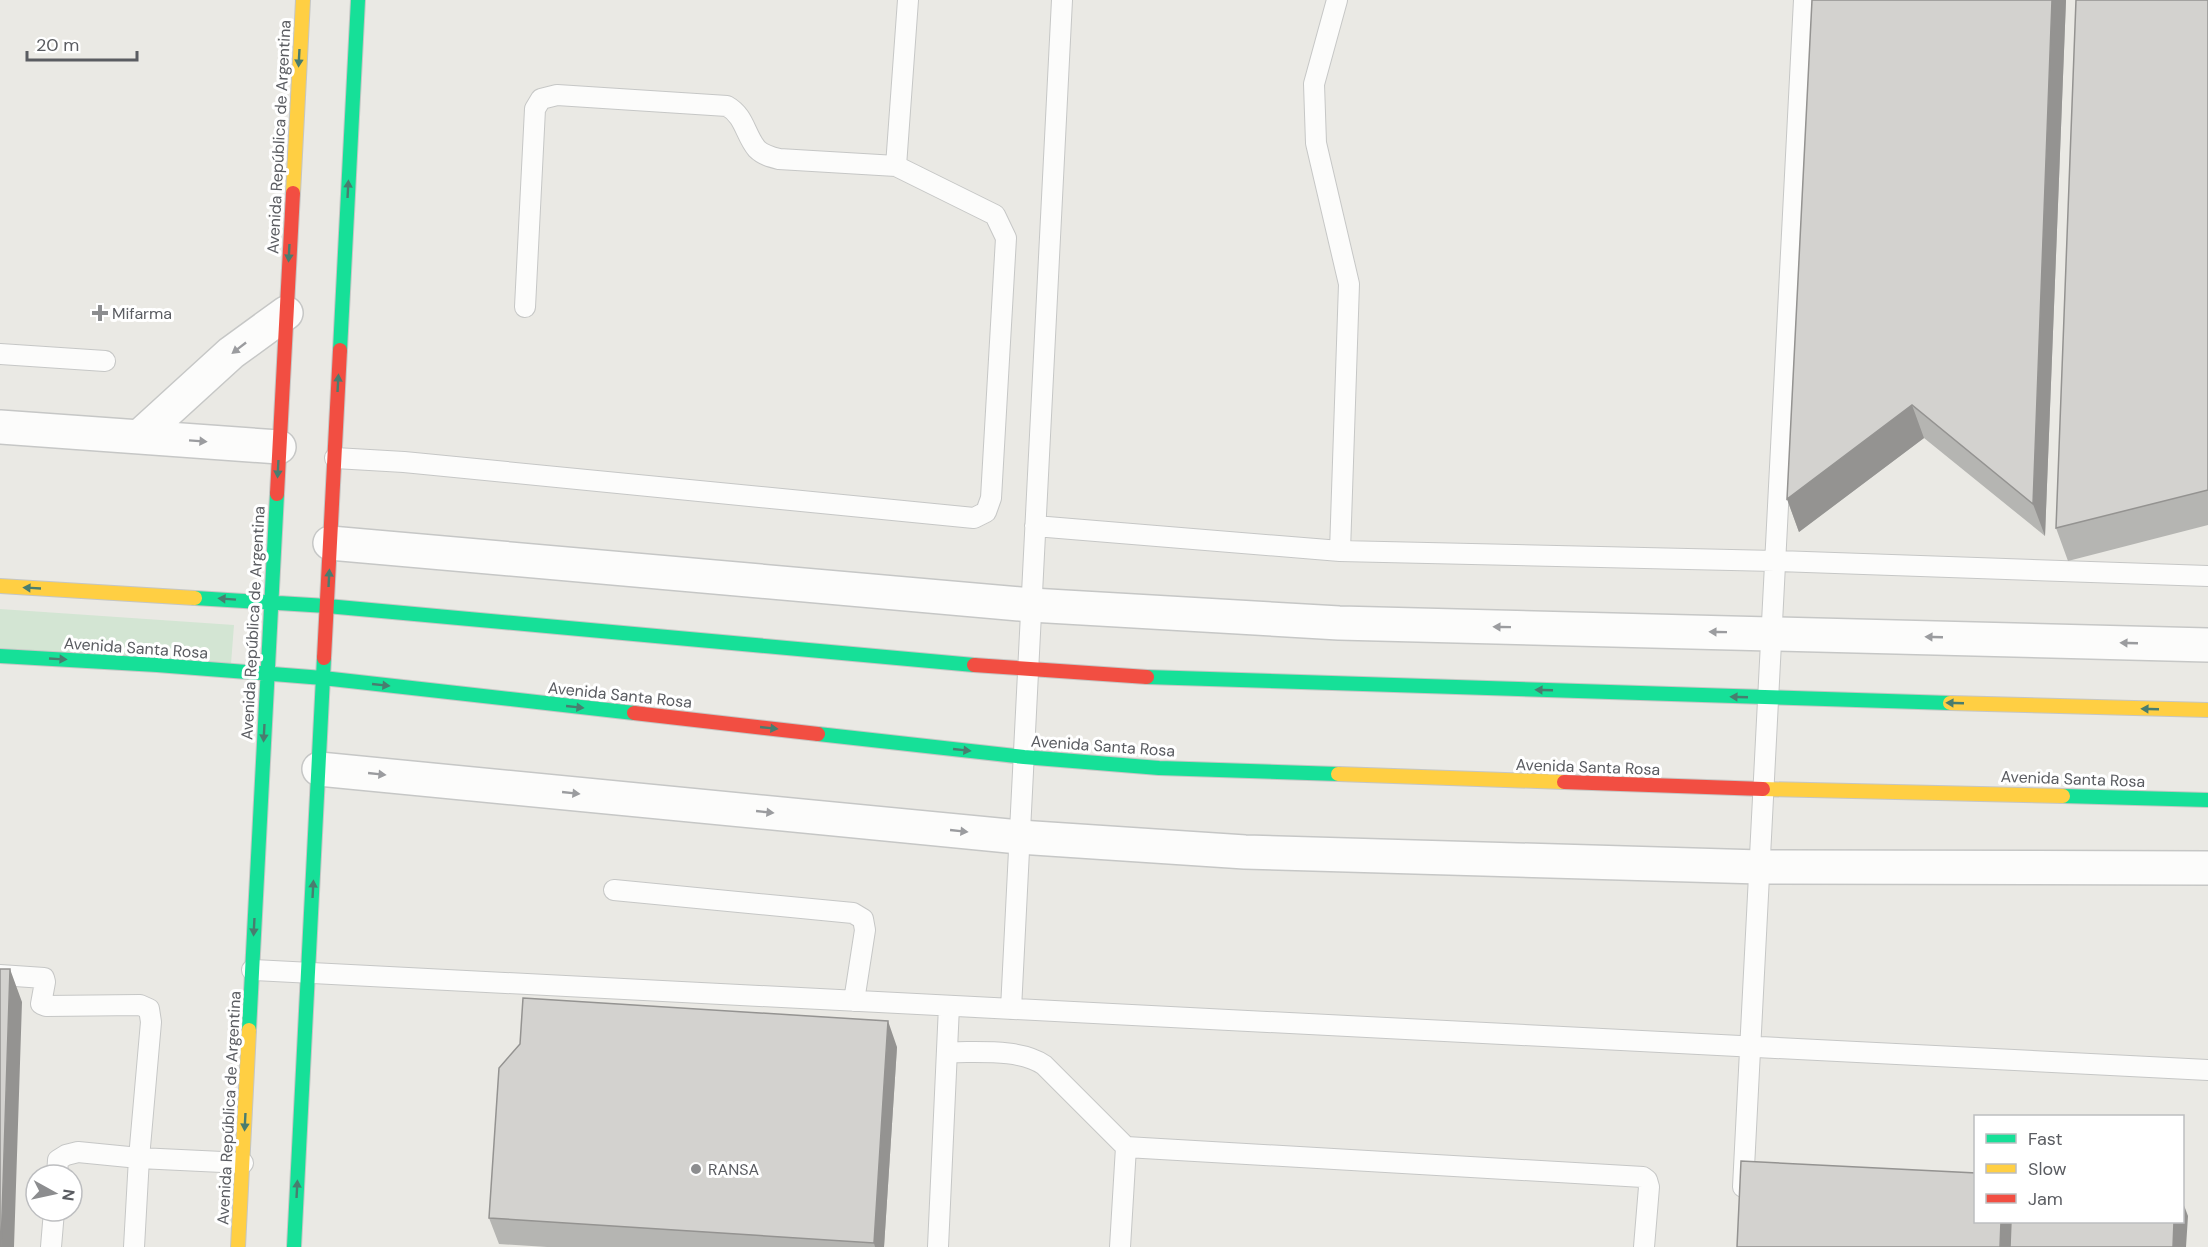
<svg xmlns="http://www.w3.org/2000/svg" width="2208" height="1247" viewBox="0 0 2208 1247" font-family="'DM Sans',sans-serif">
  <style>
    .green { fill: #d3e5d3 }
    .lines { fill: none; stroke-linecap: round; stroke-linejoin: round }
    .lane-casing { stroke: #c6c7c6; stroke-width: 22 }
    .street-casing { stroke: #c6c7c6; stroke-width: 36 }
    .fast-casing { stroke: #c5c6c4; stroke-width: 16 }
    .slow-casing { stroke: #c5c6c4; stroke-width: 16 }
    .jam-casing { stroke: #c5c6c4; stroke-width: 16 }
    .lane { stroke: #fcfcfb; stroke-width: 20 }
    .street { stroke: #fcfcfb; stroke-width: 33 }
    .fast { stroke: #16e098; stroke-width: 14 }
    .slow { stroke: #ffcf43; stroke-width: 14 }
    .jam { stroke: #f24e42; stroke-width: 14 }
    .wall { fill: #b5b5b2 }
    .shaded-wall { fill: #949391 }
    .building { fill: #d3d2cf; stroke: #949391; stroke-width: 1.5 }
    .oneway { fill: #497d6f }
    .oneway2 { fill: #9b9c9f }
    .poi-dot { fill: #8c8d8f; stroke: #fff; stroke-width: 2 }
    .labels { text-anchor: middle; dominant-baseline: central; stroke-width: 6; stroke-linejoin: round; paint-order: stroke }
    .street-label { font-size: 16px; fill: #5a5c61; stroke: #fff }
    .poi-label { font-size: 16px; fill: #5a5c61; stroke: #fff; text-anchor: start }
  </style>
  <rect width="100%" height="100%" fill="#eae9e4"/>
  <path class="green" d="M0 609 234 625 231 664 0 648Z"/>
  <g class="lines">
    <g class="lane-casing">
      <path id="lane" d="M1337 0 1314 84 1316 143 1349 284 1340 551 1775 561 2208 576
        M896 166 908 0
        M0 354 105 361
        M335 458 404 462 974 518 986 512 991 498 1006 238 995 215 896 166 779 159C771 157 763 155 757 149 745 135 745 116 727 106L557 95 541 99 535 109 525 307
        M1035 526 1340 551
        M614 890 853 913 863 919 865 930 854 1001
        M252 970 2208 1070
        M0 975 44 978 45 982 41 1004 46 1006 140 1005 149 1009 151 1022 139 1158 134 1247
        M1011 1009 1062 0
        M947 1052C976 1053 1019 1048 1044 1065L1126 1147 1643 1177 1647 1180 1649 1187 1644 1247
        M57 1175 58 1160 66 1155 78 1152 139 1158 243 1163
        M1743 1187 1804 0
        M51 1247 54 1211
        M938 1247 949 1006
        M1120 1247 1126 1147"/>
    </g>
    <g class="street-casing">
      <path id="street" d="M0 427 279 447
        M140 436 231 353 286 313
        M330 543 1031 605 1339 623 2208 645
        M319 769 1019 837 1245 852 1760 867 2208 868"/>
    </g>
    <g class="fast-casing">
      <path id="fast" d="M340 350 358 0
        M195 598 327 606 974 665
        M0 656 157 665 323 678 634 713
        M1147 677 1950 703
        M818 734 1024 757 1159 768 1338 774
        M2063 796 2208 800
        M249 1030 277 494
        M294 1247 324 658"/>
    </g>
    <g class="slow-casing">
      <path id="slow" d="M293 193 303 0
        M0 586 195 598
        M1950 703 2208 710
        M1338 774 1564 782
        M1763 789 2063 796
        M238 1247 249 1030"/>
    </g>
    <g class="jam-casing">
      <path id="jam" d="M277 494 293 193
        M324 658 340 350
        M974 665 1147 677
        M634 713 818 734
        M1564 782 1763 789"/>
    </g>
    <use href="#lane" class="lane"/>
    <use href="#street" class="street"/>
    <use href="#fast" class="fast"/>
    <use href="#slow" class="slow"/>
    <use href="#jam" class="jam"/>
  </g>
  <path class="wall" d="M1812 0H2066L2045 536 1924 438 1799 532 1787 499Z
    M2208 0V525L2068 561 2056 528Z
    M897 1047 884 1247H547L499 1244 489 1218Z"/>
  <path class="shaded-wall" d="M2052 0H2066L2045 536 2033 504Z
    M1912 405 1924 438 1799 532 1787 499Z
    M10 969 22 1002 14 1247H1Z
    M888 1021 897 1047 884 1247H875L874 1243Z
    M2182 1200 2188 1216 2186 1247H2173L2174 1221H2182Z
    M2001 1221H2015L2014 1247H2000Z"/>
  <path class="building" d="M1812 0H2052L2033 504 1912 405 1787 499Z
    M2076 0H2208V490L2056 528Z
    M0 969H10L1 1247H0Z
    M523 998 888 1021 874 1243 489 1218 499 1068 520 1044Z
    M1741 1161 1976 1173V1221H2001L2000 1247H1737Z
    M2011 1221H2174L2173 1247H2010Z"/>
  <defs><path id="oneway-solid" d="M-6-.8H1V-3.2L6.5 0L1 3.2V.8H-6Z" transform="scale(1.5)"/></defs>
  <g class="oneway">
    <use href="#oneway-solid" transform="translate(299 58) rotate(93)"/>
    <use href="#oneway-solid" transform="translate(348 189) rotate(-87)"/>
    <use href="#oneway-solid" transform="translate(289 253) rotate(93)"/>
    <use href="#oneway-solid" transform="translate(338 383) rotate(-87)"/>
    <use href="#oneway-solid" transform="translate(278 469) rotate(93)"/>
    <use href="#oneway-solid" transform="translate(329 578) rotate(-87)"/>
    <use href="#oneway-solid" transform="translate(32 588) rotate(-177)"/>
    <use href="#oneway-solid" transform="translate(227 599) rotate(-176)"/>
    <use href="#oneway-solid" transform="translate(58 659) rotate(3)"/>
    <use href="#oneway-solid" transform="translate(381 685) rotate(6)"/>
    <use href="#oneway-solid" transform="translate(1544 690) rotate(-178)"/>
    <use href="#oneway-solid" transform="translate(1739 697) rotate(-178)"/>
    <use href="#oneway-solid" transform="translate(1955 703) rotate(-178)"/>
    <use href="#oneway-solid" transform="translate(575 707) rotate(6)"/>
    <use href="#oneway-solid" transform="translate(2150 709) rotate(-178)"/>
    <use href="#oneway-solid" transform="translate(769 728) rotate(6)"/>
    <use href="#oneway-solid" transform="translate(264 733) rotate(93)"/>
    <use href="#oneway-solid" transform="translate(962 750) rotate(6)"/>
    <use href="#oneway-solid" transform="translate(313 889) rotate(-87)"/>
    <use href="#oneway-solid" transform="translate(254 927) rotate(93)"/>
    <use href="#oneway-solid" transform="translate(245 1122) rotate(93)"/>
    <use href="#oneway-solid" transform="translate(297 1189) rotate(-87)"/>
  </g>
  <g class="oneway2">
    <use href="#oneway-solid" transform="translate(239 348) rotate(142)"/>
    <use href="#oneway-solid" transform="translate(198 441) rotate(4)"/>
    <use href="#oneway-solid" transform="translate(1502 627) rotate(-179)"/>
    <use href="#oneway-solid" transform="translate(1718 632) rotate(-179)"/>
    <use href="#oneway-solid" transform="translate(1934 637) rotate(-178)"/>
    <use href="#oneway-solid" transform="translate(2129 643) rotate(-178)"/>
    <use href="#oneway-solid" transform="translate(377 774) rotate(6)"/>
    <use href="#oneway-solid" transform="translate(571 793) rotate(6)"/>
    <use href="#oneway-solid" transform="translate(765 812) rotate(6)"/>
    <use href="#oneway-solid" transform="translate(959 831) rotate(6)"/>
  </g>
  <g class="poi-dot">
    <path d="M97 304h6v6h6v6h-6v6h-6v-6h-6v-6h6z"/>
    <circle cx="696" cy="1169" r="6"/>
  </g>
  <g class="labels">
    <g class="street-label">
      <text transform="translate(279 137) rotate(-87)">Avenida República de Argentina</text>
      <text transform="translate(253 623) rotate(-87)">Avenida República de Argentina</text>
      <text transform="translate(136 648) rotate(4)">Avenida Santa Rosa</text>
      <text transform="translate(620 695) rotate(6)">Avenida Santa Rosa</text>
      <text transform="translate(1103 746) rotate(4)">Avenida Santa Rosa</text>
      <text transform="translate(1588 767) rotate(2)">Avenida Santa Rosa</text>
      <text transform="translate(2073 779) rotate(2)">Avenida Santa Rosa</text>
      <text transform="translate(229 1108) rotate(-87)">Avenida República de Argentina</text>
    </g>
    <g class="poi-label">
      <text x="112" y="313">Mifarma</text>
      <text x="708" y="1169">RANSA</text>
    </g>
  </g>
  <rect x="1974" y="1115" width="210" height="108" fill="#ffffff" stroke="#bdbec0" stroke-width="1.5"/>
  <rect x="1986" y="1134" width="30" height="9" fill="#16e098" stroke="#bdbec0" stroke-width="1.5"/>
  <text x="2028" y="1145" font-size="18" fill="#5a5c61">Fast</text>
  <rect x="1986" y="1164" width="30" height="9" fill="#ffcf43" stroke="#bdbec0" stroke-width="1.5"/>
  <text x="2028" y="1175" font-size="18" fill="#5a5c61">Slow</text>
  <rect x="1986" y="1194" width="30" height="9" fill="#f24e42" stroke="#bdbec0" stroke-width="1.5"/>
  <text x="2028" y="1205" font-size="18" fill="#5a5c61">Jam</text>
  <g transform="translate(54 1193) rotate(98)"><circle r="28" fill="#ffffff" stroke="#bdbec0" stroke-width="1.5"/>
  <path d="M0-4.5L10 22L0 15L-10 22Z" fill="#8c8d8f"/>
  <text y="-9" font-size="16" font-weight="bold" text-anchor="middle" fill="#5a5c61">N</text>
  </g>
  <path d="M27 51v9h110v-9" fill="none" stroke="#5a5c61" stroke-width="3"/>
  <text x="36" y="51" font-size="18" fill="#5a5c61" stroke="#ffffff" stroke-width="4.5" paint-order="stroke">20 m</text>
</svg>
